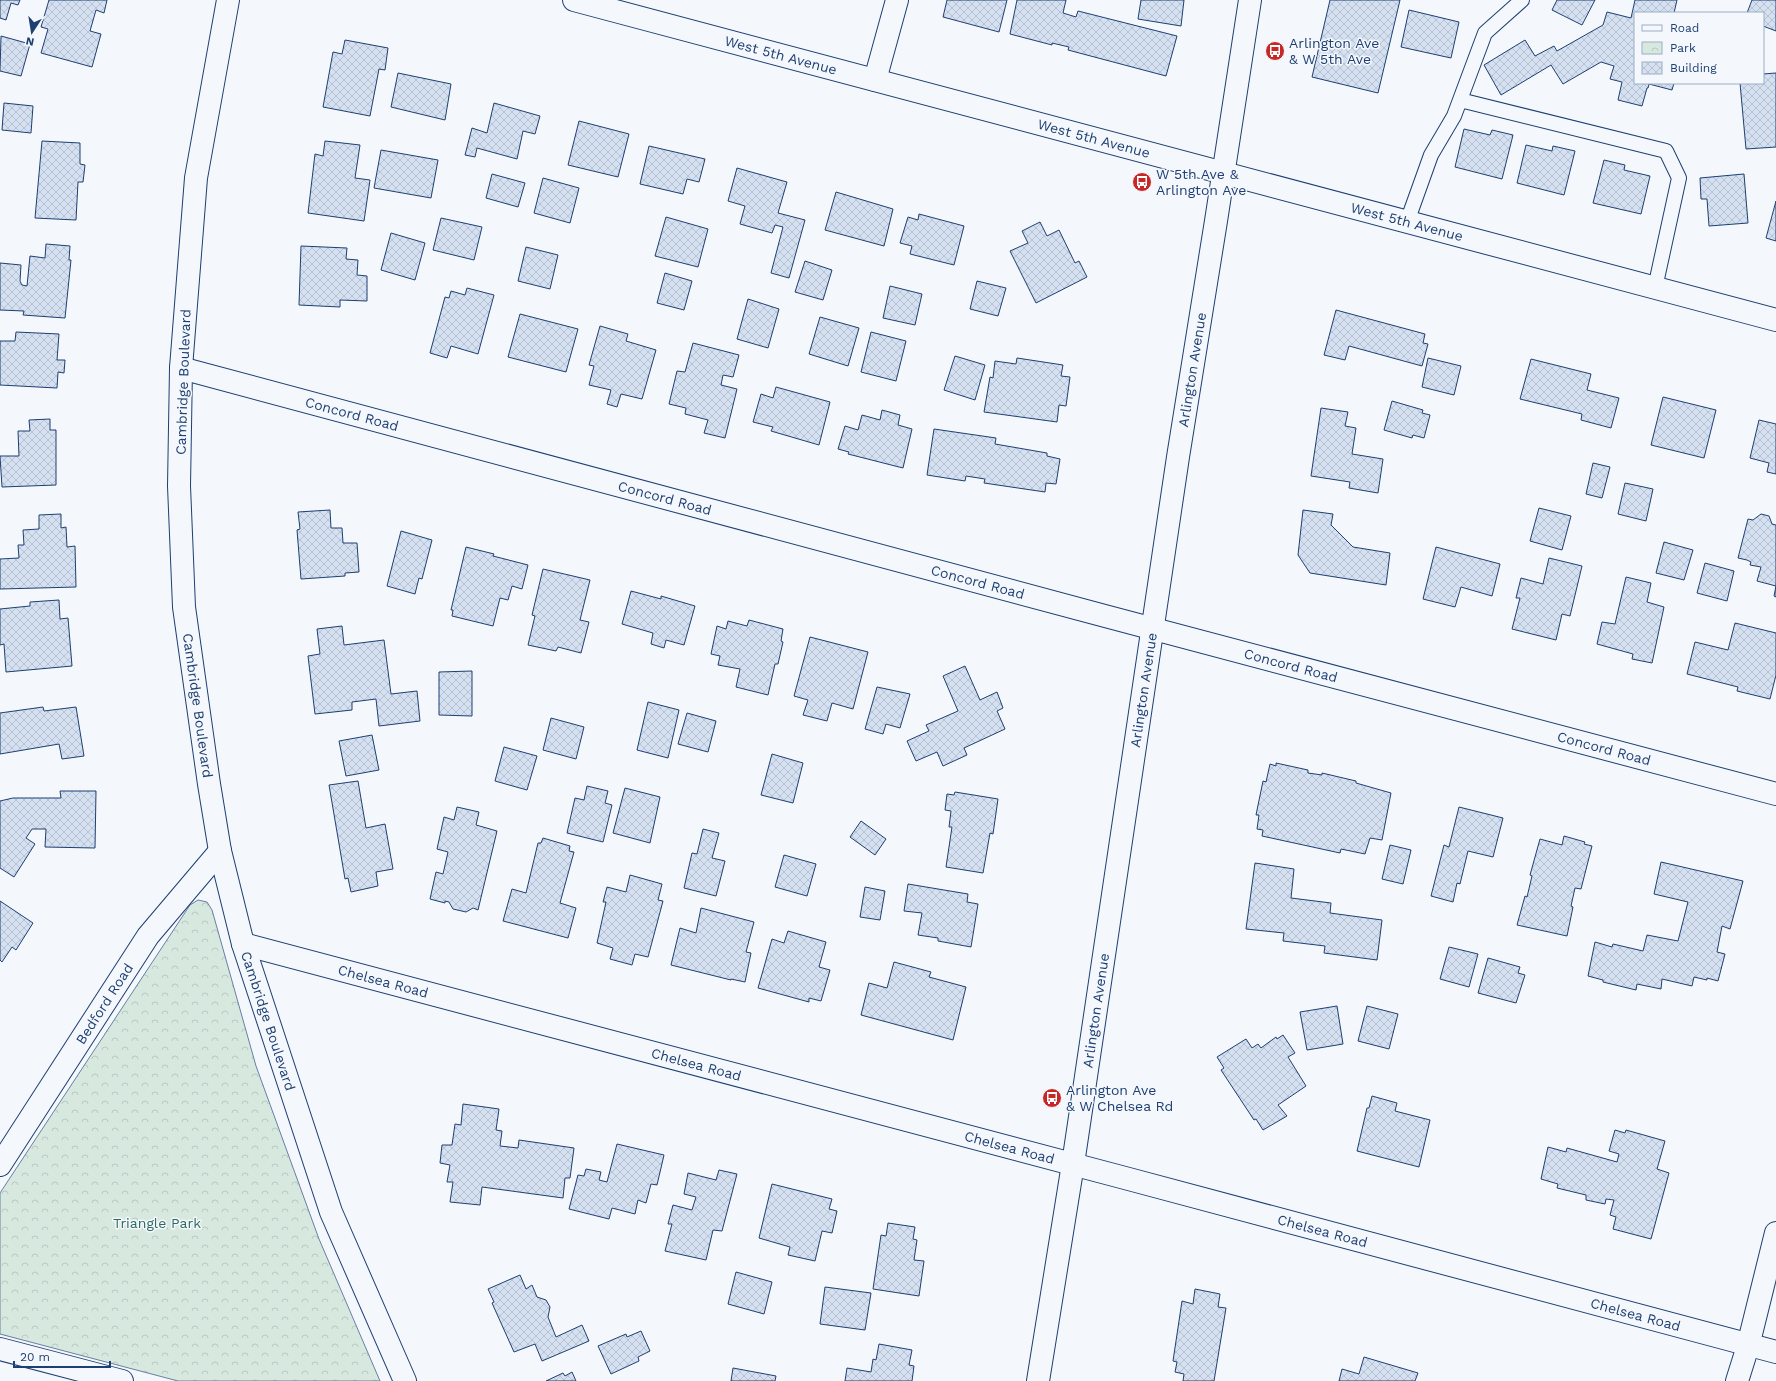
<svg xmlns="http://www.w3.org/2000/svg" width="1776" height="1381" viewBox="0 0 1776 1381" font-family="'Work Sans',sans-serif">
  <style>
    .park { fill: url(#park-crowns); stroke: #687fa3 }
    .building { fill: url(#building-cross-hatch); stroke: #1d3f73 }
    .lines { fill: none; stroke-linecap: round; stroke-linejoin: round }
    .service-casing { stroke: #1d3f73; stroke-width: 16 }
    .minor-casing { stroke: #1d3f73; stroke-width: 24 }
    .tertiary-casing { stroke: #1d3f73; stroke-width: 24 }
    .secondary-casing { stroke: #1d3f73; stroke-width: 24 }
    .service { stroke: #f4f7fb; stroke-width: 14 }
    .minor { stroke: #f4f7fb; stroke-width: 22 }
    .tertiary { stroke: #f4f7fb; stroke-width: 22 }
    .secondary { stroke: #f4f7fb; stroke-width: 22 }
    .labels { text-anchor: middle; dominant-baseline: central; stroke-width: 3; stroke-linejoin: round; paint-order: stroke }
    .poi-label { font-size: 14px; fill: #1d3f73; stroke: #f4f7fb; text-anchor: start }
    .street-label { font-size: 14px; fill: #1d3f73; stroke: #f4f7fb }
    .park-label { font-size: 14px; fill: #2c6c60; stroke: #f4f7fb }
  </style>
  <defs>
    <pattern id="park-crowns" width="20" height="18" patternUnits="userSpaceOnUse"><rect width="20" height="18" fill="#d7e8df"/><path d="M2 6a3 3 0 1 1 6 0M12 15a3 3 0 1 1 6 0" fill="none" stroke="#b8c8c3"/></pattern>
    <pattern id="building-cross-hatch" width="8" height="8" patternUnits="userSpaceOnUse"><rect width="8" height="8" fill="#d5e0f0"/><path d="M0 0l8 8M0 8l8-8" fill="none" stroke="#b6c1d1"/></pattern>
  </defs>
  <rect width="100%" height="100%" fill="#f4f7fb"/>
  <path class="park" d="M198 900 207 902 212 910 256 1066 319 1239 380 1381H178L0 1334V1193L190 905Z"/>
  <path class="building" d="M0 0H20L18 5 11 3 6 20 0 18Z
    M49 0H107L104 13 96 10 90 31 101 34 92 67 41 53 48 29 41 27Z
    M947 0H1007L999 32 943 17Z
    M1017 0H1066L1063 13 1076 17 1078 11 1177 36 1166 76 1068 50 1069 47 1052 43V45L1010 34Z
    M1141 0H1184L1181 26 1138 19Z
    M1330 0H1400L1378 93 1312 77Z
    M1557 0H1595L1582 25 1552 10Z
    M1635 0H1677L1674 13H1635V83H1674L1672 90 1649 84 1648 88H1647L1642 106 1618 100 1622 82 1610 79 1614 66 1601 62 1563 84 1551 65 1501 95 1484 65 1525 40 1535 56 1554 46 1557 51 1603 25 1607 12 1631 18Z
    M1752 0H1776V31L1763 26V13H1747Z
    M1409 10 1459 22 1451 58 1401 47Z
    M1 36 30 44 21 76 0 71Z
    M345 40 388 48 385 70 379 69 370 116 323 107 333 52 342 54Z
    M398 73 451 84 445 120 391 107Z
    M1776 73V147L1746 149 1740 83H1763V74Z
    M4 103 33 106 31 133 2 130Z
    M494 103 540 116 535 134 523 131 517 159 477 148 475 157 465 155 472 128 487 133Z
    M579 121 629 134 618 177 568 165Z
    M1464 129 1490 135 1492 130 1513 135 1502 179 1455 167Z
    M42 141 80 143V164L85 165 83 182H78L76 220 35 218Z
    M325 141 360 145 355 178 370 180 364 221 308 213 315 154 323 156Z
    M1526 145 1552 151 1553 146 1575 151 1564 195 1517 183Z
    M649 146 705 159 699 182 687 179 683 194 640 184Z
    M381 150 438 160 431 198 374 188Z
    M1604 160 1625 165 1624 170 1650 176 1641 214 1593 203Z
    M737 168 787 182 778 213 805 220 789 278 771 273 783 227 775 225 772 233 740 224 745 206 728 201Z
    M492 174 525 183 518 207 486 198Z
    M1744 174 1748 223 1709 226 1707 199H1701L1700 178Z
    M543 178 579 188 570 223 534 213Z
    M836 192 893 209 884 246 825 230Z
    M1776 201V241L1766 238Z
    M919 214 964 226 954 265 910 254 912 246 900 243 908 217 918 220Z
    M666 217 708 229 698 267 655 256Z
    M441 218 482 227 474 260 433 250Z
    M1040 222 1047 236 1059 230 1075 263 1079 261 1087 277 1036 303 1010 251 1028 243 1022 231Z
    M391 233 425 243 415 280 381 270Z
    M46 244 70 246 69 260H71L65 318 23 315 24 311 0 310V263L21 265 20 281 22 285 27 286 30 256 45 258Z
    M301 246 347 248 346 259 358 260 357 275 367 276V301L340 300V307L299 305Z
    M526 247 558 255 550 289 518 281Z
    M805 261 832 270 823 300 795 292Z
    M665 273 692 281 684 310 657 303Z
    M977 281 1006 288 998 316 970 309Z
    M890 286 922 294 915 325 883 318Z
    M467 288 494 295 478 354 451 346 447 358 430 353 445 297 449 298 451 291 465 295Z
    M748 299 779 309 768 348 737 339Z
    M1336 310 1425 334 1423 343 1428 344 1422 366 1349 346 1345 360 1324 355Z
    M520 314 578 329 566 372 508 357Z
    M820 317 859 328 848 366 809 354Z
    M600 326 628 334 626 341 656 350 642 399 621 394 617 407 607 404 611 390 589 385 594 366 589 365Z
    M16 332 59 334 57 360H65L64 373 58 372 57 388 0 385V341H15Z
    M871 332 906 341 896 381 861 372Z
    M693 343 739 355 733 377 723 375 721 385 737 389 725 438 704 433 708 420 685 414 686 408 669 404 677 371 685 372Z
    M955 356 985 365 975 400 944 390Z
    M1017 358 1063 365 1061 376 1070 377 1066 406 1059 405 1057 422 984 412 990 377 993 378 995 361 1016 364Z
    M1428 358 1461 366 1454 395 1422 387Z
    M1531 359 1591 374 1587 390 1619 398 1611 428 1581 420 1582 414 1520 399Z
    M776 387 830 402 819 445 771 431 773 427 753 422 761 394 773 398Z
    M1663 397 1716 410 1704 458 1651 445Z
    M1392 401 1423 410 1422 413 1430 415 1424 438 1413 435 1412 438 1384 430Z
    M1321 408 1348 412 1345 426 1356 428 1352 454 1383 459 1378 493 1349 488 1350 482 1311 476Z
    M882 410 900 415 898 425 912 429 903 468 848 454 849 452 838 449 845 426 858 430 862 415 880 420Z
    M50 419V430H56V485L2 487 0 456H19L18 431H30L29 420Z
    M1759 420 1776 424V474L1767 472 1769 463 1750 458Z
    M934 429 996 438 995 444 1047 453V456L1060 459 1056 484 1046 483 1045 492 984 483 985 479 966 476 965 481 927 475Z
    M1593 463 1610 467 1602 498 1586 494Z
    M1625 483 1653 489 1646 521 1618 514Z
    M1539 508 1571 516 1562 550 1530 541Z
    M330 510 331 528H342L343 543H357L359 572 345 573V576L301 579 297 530 300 529 298 512Z
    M1303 510 1333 514 1331 525 1353 547 1390 553 1386 585 1310 573 1298 555Z
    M61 514V528L66 527 67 547 75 546 76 587 0 589V559L19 558 18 545H24L23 530 39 529V515Z
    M1761 514 1769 516 1772 524 1776 525V597L1774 596 1776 586 1757 581 1761 567 1750 565 1751 562 1747 560 1738 558 1748 519 1753 520Z
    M401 531 432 540 422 579 419 578 415 594 387 586Z
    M1664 542 1693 550 1684 580 1656 573Z
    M466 547 494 554 493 556 528 565 522 589 512 586 508 600 500 598 493 626 452 616 453 610H451Z
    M1436 547 1500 564 1492 596 1461 587 1455 607 1423 599Z
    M1549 558 1582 566 1570 616 1562 614 1556 640 1512 629 1520 598H1516L1521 578 1543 584Z
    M1705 563 1734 571 1727 601 1697 593Z
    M543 569 590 580 580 620 589 622 581 653 558 647 556 651 528 645 535 616 532 615Z
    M1626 577 1651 583 1647 602 1664 607 1652 663 1632 659 1633 654 1597 644 1602 622 1615 624Z
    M631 591 661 599V596L695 606 684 645 666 640 664 648 651 644 653 633 622 624Z
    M59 600 60 619 68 618 72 666 6 672 4 644 0 645V609L30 606V602Z
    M749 620 783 629 781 641 783 642 778 664H775L768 695 736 687 740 669 718 665 720 656 711 654 717 626 726 629 728 621 747 626Z
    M1735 623 1776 633V675L1770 699 1737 691 1738 687 1687 674 1695 642 1728 650Z
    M342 626 344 645 384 640 391 694 417 691 420 721 379 726 376 699 352 702V710L315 714 308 656 320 654 317 629Z
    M810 637 868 652 853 709 832 703 827 721 803 715 808 700 794 696Z
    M965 666 980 700 997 692 1003 708 997 711 1005 729 964 748 967 755 943 766 937 752 916 761 907 741 929 731 926 725 958 711 943 676Z
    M472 671V716L439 715V672Z
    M877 687 910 694 900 728 886 724 883 734 865 729Z
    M648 702 679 710 668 758 637 750Z
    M43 707 44 711 76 707 84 756 62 759 59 744 0 754V713Z
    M687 713 716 721 708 752 678 744Z
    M551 718 584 727 576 759 543 750Z
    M372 735 379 770 346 776 339 741Z
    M504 747 537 756 527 790 495 781Z
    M772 754 803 763 793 803 761 795Z
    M1276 763 1308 770V773L1322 775V773L1356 781V783L1391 793 1382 840 1370 838 1365 854 1341 849 1340 853 1262 836 1263 830 1257 829 1259 815H1256L1263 781 1266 782 1270 764 1276 766Z
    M358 781 366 828 385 824 393 869 376 872 378 886 351 892 348 878 345 879 329 785Z
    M587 786 608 791 605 803 612 805 603 842 567 833 575 798 584 800Z
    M625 788 660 797 650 843 613 833Z
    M60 791H96L95 848 45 847 46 829H32L26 838 35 844 14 877 0 868V801L13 798H61Z
    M955 792 998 799 993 834 990 833 983 873 946 867 952 827H949L951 811 945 810 947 794 954 795Z
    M457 807 479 812 476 825 497 831 478 910 473 908 466 912 453 909 449 902 445 901V903L430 899 436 872 443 874 448 852 437 849 444 817 454 820Z
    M1459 807 1503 818 1493 857 1468 851 1460 884 1457 883 1453 902 1431 896 1444 845 1449 847Z
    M861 821 886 839 875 855 850 837Z
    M703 829 719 833 712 858 725 861 716 896 684 888 692 853 697 854Z
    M1564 836 1585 842 1584 844 1592 846 1581 889 1575 888 1571 906 1573 907 1567 936 1517 925 1525 896 1527 897 1532 876 1530 875 1540 839 1562 845Z
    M543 838 570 846 569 851 574 852 560 903 576 908 568 938 503 921 512 889 526 893 538 843H541Z
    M1390 845 1411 850 1403 884 1382 879Z
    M784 855 816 864 807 896 775 887Z
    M1661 862 1743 881 1730 929 1722 926 1717 952 1725 954 1718 981 1707 978V980L1694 977 1692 986 1662 979 1661 989 1637 984 1636 990 1603 982V980L1588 976 1595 942 1612 947 1613 944 1643 951 1647 935 1678 941 1688 902 1654 894Z
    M1255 863 1294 869 1291 898 1331 903 1330 913 1382 920 1377 960 1324 953 1325 946 1283 941 1284 933 1246 929Z
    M630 875 662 884 658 900 663 901 648 957 635 954 632 965 610 959 613 948 597 943 606 902H603L607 887 626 892Z
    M908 884 968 894 967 902 978 904 971 947 938 941V938L918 935 922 913 904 911Z
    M865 887 885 891 880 920 860 917Z
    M0 901 33 923 16 950 12 947 2 962 0 960Z
    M701 908 754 922 746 952 751 953 745 982 731 979V980L671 965 680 928 696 933Z
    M788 931 826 942 819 967 830 970 821 1001 809 998V1002L758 988 772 939 784 943Z
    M1449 947 1478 954 1469 987 1440 979Z
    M1488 958 1520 967 1518 973 1525 975 1516 1003 1478 993Z
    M894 962 931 972 929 977 966 987 953 1040 861 1015 869 983 887 988Z
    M1337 1006 1343 1044 1307 1050 1300 1012Z
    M1367 1006 1398 1014 1389 1049 1358 1041Z
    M1283 1035 1295 1053 1288 1057 1306 1086 1278 1105 1287 1116 1263 1130 1256 1119 1254 1120 1221 1070 1224 1068 1217 1057 1246 1039 1252 1048 1258 1044 1261 1048 1276 1037 1277 1039Z
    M1372 1096 1397 1103 1395 1111 1430 1120 1419 1167 1357 1151 1367 1108H1369Z
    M463 1104 499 1109 496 1130 502 1131 500 1146 518 1148 519 1140 574 1148 570 1178H565L563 1198 482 1187 480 1205 450 1202 453 1182H447L450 1165 440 1163 442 1145H452L455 1124 461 1125Z
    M1615 1130 1625 1133 1626 1130 1665 1141 1657 1169 1669 1173 1651 1239 1613 1229 1616 1217 1610 1215 1614 1200 1606 1199 1605 1204 1586 1200V1195L1557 1188 1558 1184 1541 1179 1548 1147 1566 1152 1567 1148 1617 1162 1619 1154 1609 1151Z
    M617 1144 664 1155 657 1185 651 1184 646 1203 638 1200 635 1214 612 1208 609 1219 569 1209 578 1175 584 1176 586 1169 601 1172 599 1180 607 1182Z
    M719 1170 737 1174 722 1231 713 1230 706 1260 665 1251 672 1224H668L673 1205 692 1210 696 1197 684 1194 688 1173 716 1180Z
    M772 1184 832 1199 829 1209 837 1211 832 1233 822 1231 815 1261 788 1255 790 1247 759 1238Z
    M888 1223 915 1227 913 1239 917 1240 914 1260 924 1261 919 1296 873 1289 881 1235 886 1236Z
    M736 1272 772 1282 764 1314 728 1304Z
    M520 1275 526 1289 532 1285 537 1297 546 1300 550 1307 548 1317 556 1337 582 1325 589 1341 542 1361 535 1344 514 1352 492 1303 494 1302 488 1289Z
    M825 1287 871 1293 865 1330 820 1324Z
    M1195 1289 1220 1294 1218 1307 1226 1308 1214 1381H1183L1184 1374 1175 1372 1177 1362 1173 1361 1182 1301 1193 1304Z
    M641 1331 650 1351 638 1357 639 1361 611 1374 598 1346 626 1334 627 1337Z
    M879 1344 912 1350 909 1365 914 1366 912 1381H845L847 1368 871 1372 873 1359 876 1360Z
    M1364 1357 1418 1373 1415 1381H1339L1342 1369 1359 1374Z
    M733 1368 776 1376 775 1381H731Z
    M572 1372 576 1381H546L563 1373 565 1376Z"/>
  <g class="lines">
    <g class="service-casing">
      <path id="service" d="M1460 100 1666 151 1679 178 1655 288
        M1407 222 1431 155 1454 116 1485 33 1522 0"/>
    </g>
    <g class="minor-casing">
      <g id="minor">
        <path d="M875 80 897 0"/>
        <path id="s1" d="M181 368 1105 616 1776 794"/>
        <path id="s2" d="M243 944 1125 1178 1776 1352"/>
        <path id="s3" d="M0 1165 148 936 220 851"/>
        <path id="s4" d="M1038 1381 1073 1164 1178 457 1216 221 1250 0"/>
        <path d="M1737 1381 1748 1346 1776 1233"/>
      </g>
    </g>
    <g class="tertiary-casing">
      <g id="tertiary">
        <path id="s5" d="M228 0 196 178 181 368 179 486 184 607 209 784 220 851 243 944 331 1212 405 1381"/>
        <path d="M0 1349 122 1381"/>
      </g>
    </g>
    <g class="secondary-casing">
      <g id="secondary">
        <path id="s6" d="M574 0 1776 320"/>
      </g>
    </g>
    <use href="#service" class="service"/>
    <use href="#minor" class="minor"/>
    <use href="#tertiary" class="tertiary"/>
    <use href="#secondary" class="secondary"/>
  </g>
  <defs>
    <g id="bus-disc" transform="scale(1)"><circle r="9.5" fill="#c62828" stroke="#f4f7fb"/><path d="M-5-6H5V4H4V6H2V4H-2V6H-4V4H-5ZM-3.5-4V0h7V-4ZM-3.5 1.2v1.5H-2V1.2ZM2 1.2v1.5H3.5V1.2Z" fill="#fff"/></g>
  </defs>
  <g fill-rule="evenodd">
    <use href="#bus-disc" x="1275" y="51"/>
    <use href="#bus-disc" x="1142" y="182"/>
    <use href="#bus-disc" x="1052" y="1098"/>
  </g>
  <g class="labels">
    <g class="poi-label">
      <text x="1289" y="43">Arlington Ave<tspan x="1289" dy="16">&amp; W 5th Ave</tspan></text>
      <text x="1156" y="174">W 5th Ave &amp;<tspan x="1156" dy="16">Arlington Ave</tspan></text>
      <text x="1066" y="1090">Arlington Ave<tspan x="1066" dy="16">&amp; W Chelsea Rd</tspan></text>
    </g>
    <g class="street-label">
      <text stroke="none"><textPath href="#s6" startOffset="214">West 5th Avenue</textPath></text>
      <text stroke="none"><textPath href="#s6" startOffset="538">West 5th Avenue</textPath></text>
      <text stroke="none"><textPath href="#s6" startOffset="862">West 5th Avenue</textPath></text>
      <text stroke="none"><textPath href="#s4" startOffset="1023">Arlington Avenue</textPath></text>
      <text transform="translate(183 382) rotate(-88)">Cambridge Boulevard</text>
      <text stroke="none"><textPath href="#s1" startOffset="177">Concord Road</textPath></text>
      <text stroke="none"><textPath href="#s1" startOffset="501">Concord Road</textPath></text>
      <text stroke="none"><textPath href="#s1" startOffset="825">Concord Road</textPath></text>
      <text stroke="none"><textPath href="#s1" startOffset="1149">Concord Road</textPath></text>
      <text stroke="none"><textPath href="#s4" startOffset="699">Arlington Avenue</textPath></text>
      <text stroke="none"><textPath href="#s5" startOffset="710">Cambridge Boulevard</textPath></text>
      <text stroke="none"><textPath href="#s1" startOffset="1473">Concord Road</textPath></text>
      <text stroke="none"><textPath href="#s2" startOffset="145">Chelsea Road</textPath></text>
      <text stroke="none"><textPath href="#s3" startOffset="192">Bedford Road</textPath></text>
      <text stroke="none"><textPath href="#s4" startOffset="375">Arlington Avenue</textPath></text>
      <text stroke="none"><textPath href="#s5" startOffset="1034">Cambridge Boulevard</textPath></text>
      <text stroke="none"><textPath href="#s2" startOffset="469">Chelsea Road</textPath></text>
      <text stroke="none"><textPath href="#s2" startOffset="793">Chelsea Road</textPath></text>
      <text stroke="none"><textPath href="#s2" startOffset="1117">Chelsea Road</textPath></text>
      <text stroke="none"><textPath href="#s2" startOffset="1441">Chelsea Road</textPath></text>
    </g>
    <g class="park-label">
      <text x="157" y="1223">Triangle Park</text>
    </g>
  </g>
  <rect x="1634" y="12" width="130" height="72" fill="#f4f7fb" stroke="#9eadc5"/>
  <rect x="1642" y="25" width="20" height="6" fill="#f4f7fb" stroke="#9eadc5"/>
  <text x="1670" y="32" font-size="12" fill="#1d3f73">Road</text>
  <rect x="1642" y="42" width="20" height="12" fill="url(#park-crowns)" stroke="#9eadc5"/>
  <text x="1670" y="52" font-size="12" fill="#1d3f73">Park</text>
  <rect x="1642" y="62" width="20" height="12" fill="url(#building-cross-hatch)" stroke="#9eadc5"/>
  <text x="1670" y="72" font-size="12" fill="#1d3f73">Building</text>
  <g transform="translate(32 32) rotate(192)" stroke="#f4f7fb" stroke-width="3" paint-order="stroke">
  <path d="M0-3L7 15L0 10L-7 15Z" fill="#1d3f73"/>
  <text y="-6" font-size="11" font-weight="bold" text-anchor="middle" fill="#1d3f73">N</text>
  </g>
  <path d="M14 1361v6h96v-6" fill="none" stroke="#1d3f73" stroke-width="2"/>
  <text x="20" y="1361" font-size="12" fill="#1d3f73" stroke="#f4f7fb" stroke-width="3" paint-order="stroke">20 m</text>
</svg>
